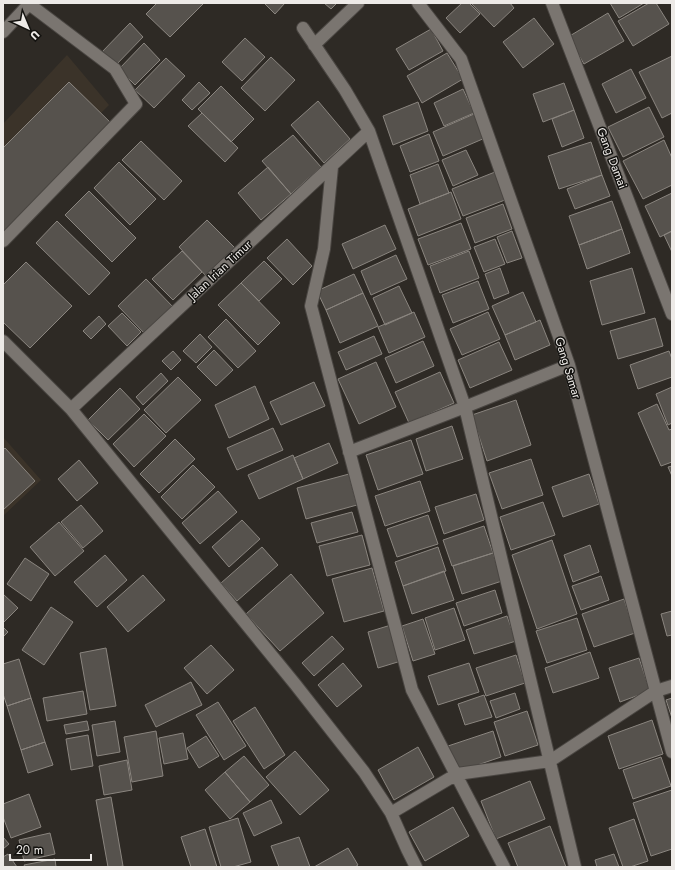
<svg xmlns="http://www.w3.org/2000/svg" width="675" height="870" viewBox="0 0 675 870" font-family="Jost,sans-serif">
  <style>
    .built { fill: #3b3329 }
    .building { fill: #56524d; stroke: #8a857f }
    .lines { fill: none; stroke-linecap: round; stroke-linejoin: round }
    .street-casing { stroke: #4a4642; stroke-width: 14 }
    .street { stroke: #7a7570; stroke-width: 12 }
    .labels { text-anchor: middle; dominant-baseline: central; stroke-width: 3; stroke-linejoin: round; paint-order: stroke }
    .street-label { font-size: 12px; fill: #edeae7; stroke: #141310 }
  </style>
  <rect width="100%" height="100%" fill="#2e2a25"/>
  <path class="built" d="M67 55 109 105 3 211V124Z
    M3 437 41 480 3 516Z"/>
  <path class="building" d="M157 3H204L170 37 146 14Z
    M264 3H285L275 14Z
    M324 3H337L331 9Z
    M462 3H469L480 14 460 33 446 18Z
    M471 3H510L514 8 494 27Z
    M610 3H644L619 18Z
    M649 3H656L669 24 633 46 618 21Z
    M608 13 624 41 584 64 568 37Z
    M534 18 554 44 523 68 503 42Z
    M130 23 143 37 114 67 101 53Z
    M431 29 443 51 409 70 396 49Z
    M245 38 265 57 242 81 222 62Z
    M144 43 160 60 135 85 119 69Z
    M447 53 463 79 422 103 407 76Z
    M672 56V113L662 118 639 72Z
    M271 57 295 80 265 111 241 88Z
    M166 58 185 76 154 108 135 90Z
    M631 69 646 98 616 113 602 84Z
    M69 82 113 125 3 235V148Z
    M199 82 210 93 192 110 182 100Z
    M564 83 574 110 543 122 533 94Z
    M221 86 254 119 231 142 198 109Z
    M463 89 474 113 444 126 434 103Z
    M318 101 350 139 324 163 291 125Z
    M418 102 428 131 393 145 383 116Z
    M649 107 664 137 623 157 608 127Z
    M574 110 584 138 562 147 552 119Z
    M202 113 238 148 225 162 188 126Z
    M474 114 485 138 443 156 433 132Z
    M429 134 439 161 410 172 400 146Z
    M293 135 321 167 291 194 262 161Z
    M664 140 672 158V185L643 199 623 161Z
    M141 141 182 181 164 200 122 160Z
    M591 142 602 175 559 189 548 156Z
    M466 150 478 175 453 186 442 160Z
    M119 162 156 199 130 225 94 188Z
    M438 164 449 193 420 204 410 175Z
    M268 167 291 194 261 220 238 193Z
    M495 172 505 200 463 216 452 189Z
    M602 175 610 196 575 209 567 189Z
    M89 191 136 238 112 262 65 215Z
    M451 192 461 219 418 236 408 209Z
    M672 193V231L660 237 645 206Z
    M612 201 622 229 579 245 569 216Z
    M503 204 512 229 475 243 466 218Z
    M207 220 236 249 207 277 179 247Z
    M57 221 110 273 89 295 36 243Z
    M461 223 471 249 428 265 418 239Z
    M385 225 396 249 353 269 342 244Z
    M622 229 630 253 587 269 579 245Z
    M512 231 522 258 507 263 497 237Z
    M672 231V252L664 235Z
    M287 239 312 266 293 285 267 258Z
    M495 239 505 264 484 272 474 247Z
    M182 251 202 272 173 300 152 279Z
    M469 251 479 278 440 293 430 266Z
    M396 255 407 279 371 295 361 271Z
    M264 261 282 279 259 301 241 283Z
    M26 262 72 306 30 348 3 322V285Z
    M500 268 509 293 494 299 485 274Z
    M632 268 645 313 602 325 590 281Z
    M354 274 363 293 326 310 317 291Z
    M146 279 174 308 146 335 118 306Z
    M478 281 489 309 453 323 442 295Z
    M241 283 280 323 258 345 218 305Z
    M399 286 412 313 385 325 373 298Z
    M523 292 536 322 505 335 492 306Z
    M363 293 378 326 340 343 326 310Z
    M414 312 425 337 389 353 378 327Z
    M488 312 500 339 462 355 450 329Z
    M122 313 141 332 127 346 108 326Z
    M99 316 106 324 91 339 83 331Z
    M655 318 663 346 618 359 610 331Z
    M226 319 256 351 238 368 208 337Z
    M540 320 550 345 515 360 505 335Z
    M200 334 212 347 196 363 183 351Z
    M374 336 382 354 346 370 338 352Z
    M423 341 434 366 396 383 385 358Z
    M499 342 512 370 470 388 458 360Z
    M214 350 233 370 216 386 197 367Z
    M173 351 181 360 171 370 162 361Z
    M669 351 672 359V377L638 389 630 365Z
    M376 362 396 407 359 424 338 379Z
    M440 372 454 403 409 423 395 392Z
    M161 373 168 381 143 405 136 397Z
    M178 377 201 400 166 433 144 410Z
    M314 382 325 406 281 425 270 402Z
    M255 386 269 419 229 438 215 405Z
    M672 387V423L668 425 656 394Z
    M120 388 140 409 108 440 88 420Z
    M516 400 531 445 487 461 472 415Z
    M657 404 669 430 672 429V462L661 466 638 413Z
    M144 414 166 436 134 467 113 444Z
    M452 426 463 459 426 471 416 439Z
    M273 428 283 450 237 470 227 448Z
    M175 439 195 459 159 493 140 474Z
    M411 440 423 474 378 490 366 455Z
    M329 443 338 463 303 479 294 458Z
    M5 448 35 481 3 510V450Z
    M293 455 303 479 259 499 248 475Z
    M531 459 543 495 502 509 489 473Z
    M79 460 98 483 77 501 58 479Z
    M193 465 215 487 182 519 161 497Z
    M672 466V476L668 467Z
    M349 474 357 505 306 519 297 488Z
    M589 474 599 504 563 517 552 487Z
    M420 481 430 511 385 526 375 496Z
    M218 491 237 512 200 544 182 523Z
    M476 494 484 520 444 534 435 507Z
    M543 502 555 535 511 550 500 517Z
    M81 505 103 531 83 548 61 522Z
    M352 512 358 532 317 543 311 523Z
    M428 515 438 544 397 557 387 529Z
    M242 520 260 539 229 567 212 547Z
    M59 522 84 551 55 576 30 547Z
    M484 526 493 553 452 566 443 540Z
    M362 535 370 565 327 576 319 546Z
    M552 540 577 614 537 629 512 555Z
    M590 545 599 572 573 582 564 555Z
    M262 547 278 565 237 601 221 583Z
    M438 547 446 571 403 586 395 562Z
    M493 553 502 581 462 594 453 566Z
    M105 555 127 580 97 607 74 582Z
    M25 558 49 574 31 601 7 584Z
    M372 568 384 611 344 622 332 579Z
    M444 571 454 600 412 614 403 586Z
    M291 574 324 613 280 651 246 614Z
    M143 575 165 600 128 632 107 607Z
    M601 576 609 600 581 610 572 586Z
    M495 590 502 613 464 626 456 603Z
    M3 594 18 608 3 623Z
    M624 599 635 633 594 647 582 614Z
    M51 607 73 622 44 665 22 650Z
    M454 608 465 640 435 650 425 618Z
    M672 611V635L667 636 661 614Z
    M507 616 516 641 474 654 466 630Z
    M577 618 587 650 547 663 536 631Z
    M423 619 435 654 413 661 402 626Z
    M391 625 401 661 378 668 368 632Z
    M3 627 8 632 3 637Z
    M332 636 344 649 314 676 302 663Z
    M211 645 234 670 207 694 184 668Z
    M106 648 116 706 90 710 80 653Z
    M590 652 599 678 553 693 545 668Z
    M516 655 525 683 486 696 476 668Z
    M639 658 650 691 620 702 609 668Z
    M19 659 31 698 7 706 3 694V664Z
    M343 663 362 686 337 707 318 685Z
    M469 663 479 692 438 705 428 676Z
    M191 682 202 705 156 727 145 705Z
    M83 691 87 714 47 721 43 698Z
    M515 693 520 709 496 718 490 701Z
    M484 695 492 717 465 725 458 704Z
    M31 698 45 742 21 750 7 706Z
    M672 698V718L666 700Z
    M218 702 246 746 224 760 196 715Z
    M255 707 285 755 264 769 233 721Z
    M527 711 538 745 505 756 494 722Z
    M652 720 663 754 619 769 608 736Z
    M87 721 89 730 66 734 64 725Z
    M115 721 120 752 97 756 92 725Z
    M156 731 163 776 132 782 124 737Z
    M493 731 501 757 457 772 448 746Z
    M183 733 188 759 164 764 159 738Z
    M88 735 93 766 71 770 66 739Z
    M206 736 219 756 199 768 187 748Z
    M45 742 53 765 28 773 21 750Z
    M418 747 434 777 394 800 378 770Z
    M295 751 329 790 300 815 266 777Z
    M244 756 269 785 250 802 225 772Z
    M661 757 671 786 633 799 623 770Z
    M127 760 132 790 104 795 99 766Z
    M225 772 250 802 230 819 205 790Z
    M530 781 545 819 496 839 481 801Z
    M672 790V849L651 856 633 803Z
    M29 794 41 827 11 838 3 817V804Z
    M111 797 123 866 118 867H108L96 800Z
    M271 800 282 823 254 836 243 813Z
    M453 807 469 836 425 861 409 832Z
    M238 818 251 862 233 867H221L209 827Z
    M634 819 648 861 630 867H623L609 828Z
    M550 826 566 867H518L508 843Z
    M205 829 217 867H191L181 837Z
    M50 833 55 854 24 861 19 840Z
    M3 837 9 844 3 849Z
    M299 837 310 867H279L271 846Z
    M348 848 358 865 355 867H314Z
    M8 854 17 867H3V857Z
    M614 854 619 867H597L595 860Z
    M55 859 56 867H25L24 865Z"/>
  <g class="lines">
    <g class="street-casing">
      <path id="street" d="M418 3 461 59 569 365 672 752
        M552 3 672 314
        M303 28 345 90 369 131 465 407 569 365
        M3 32 30 3
        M314 45 358 3
        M332 167 324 249 311 306 412 690 504 867
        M3 241 136 104 115 69 29 4
        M3 341 71 409 295 684 364 772 391 813 407 849 416 867
        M71 409 369 131
        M349 452 465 407 575 867
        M391 813 457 774 550 761 656 691 672 686"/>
    </g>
    <use href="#street" class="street"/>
  </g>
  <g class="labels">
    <g class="street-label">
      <text transform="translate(612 158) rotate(69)">Gang Damai</text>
      <text transform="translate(220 270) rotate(-43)">Jalan Irian Timur</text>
      <text transform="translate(568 368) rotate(73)">Gang Samar</text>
    </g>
  </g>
  <rect width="675" height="870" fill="none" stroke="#edeae7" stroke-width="8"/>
  <g transform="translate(28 28) rotate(136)" stroke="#141310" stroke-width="3" paint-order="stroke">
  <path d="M0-3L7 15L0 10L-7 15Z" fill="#edeae7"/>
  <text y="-6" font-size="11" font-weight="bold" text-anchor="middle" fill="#edeae7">U</text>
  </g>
  <path d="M10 854v6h81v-6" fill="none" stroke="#edeae7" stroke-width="2"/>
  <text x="16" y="854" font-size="12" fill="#edeae7" stroke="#141310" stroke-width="3" paint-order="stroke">20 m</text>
</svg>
